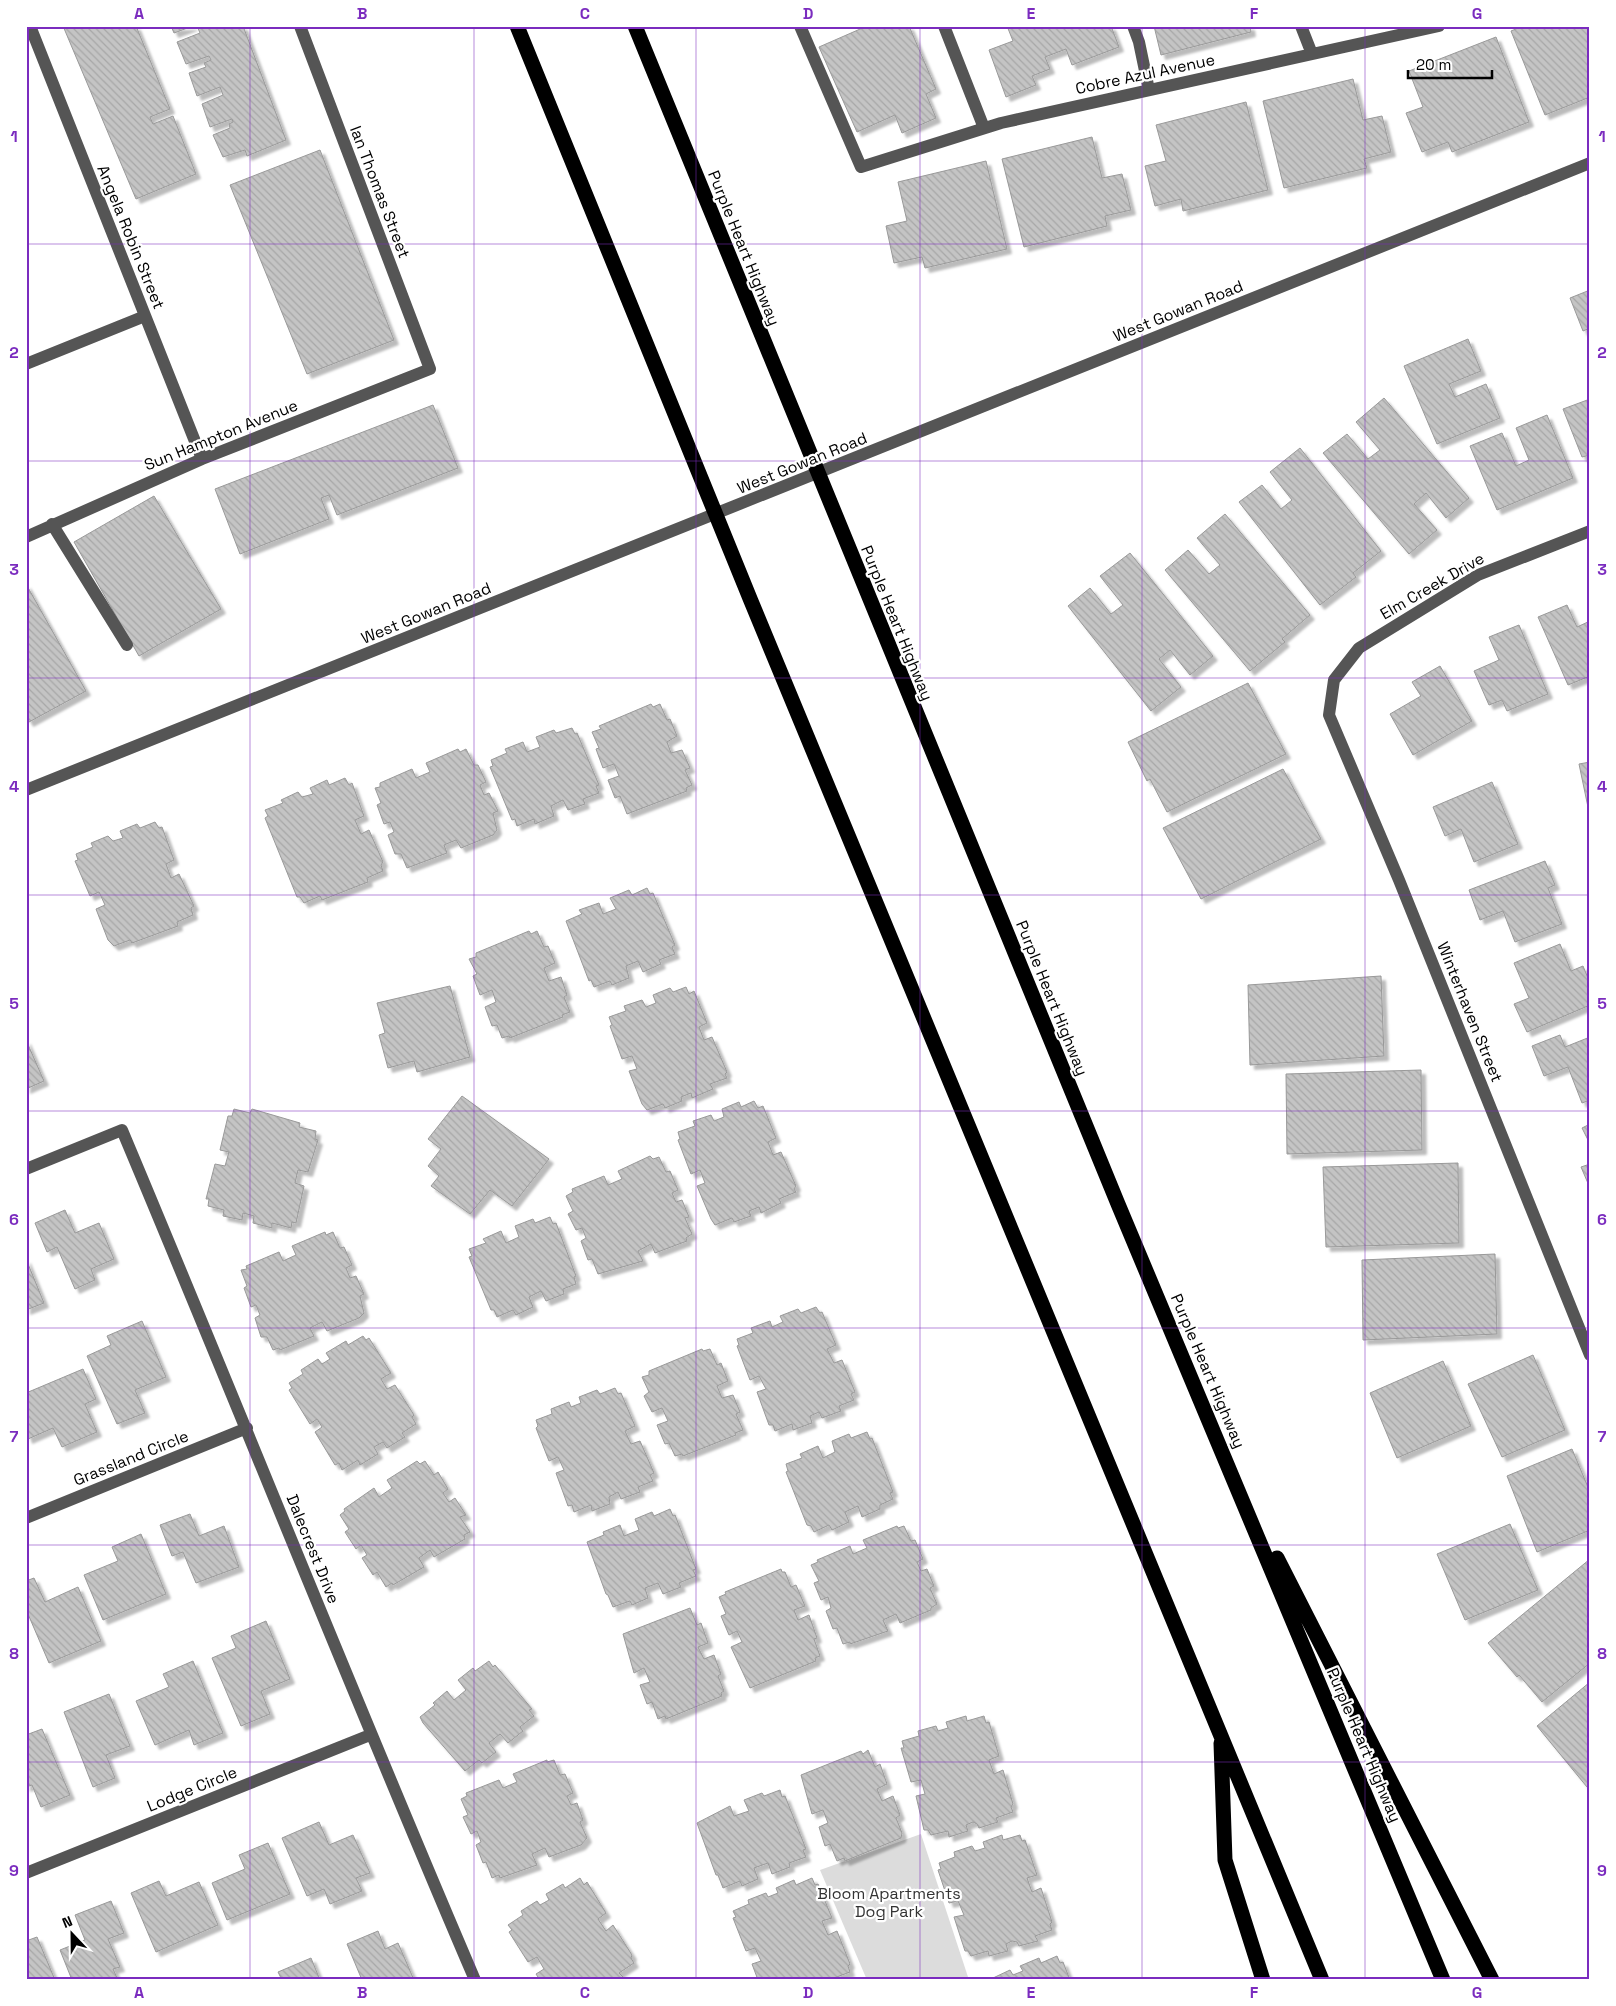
<svg xmlns="http://www.w3.org/2000/svg" width="1616" height="2006" viewBox="0 0 1616 2006" font-family="'Space Grotesk',sans-serif">
  <style>
    .park { fill: #dcdcdc }
    .building { fill: url(#building-back-hatch); stroke: #999; filter: url(#shadow) }
    .lines { fill: none; stroke-linecap: round; stroke-linejoin: round }
    .minor { stroke: #555; stroke-width: 12 }
    .highway { stroke: #000; stroke-width: 15 }
    .grid { fill: none; stroke: #7b2cbf; stroke-width: 1; stroke-opacity: 0.55 }
    .labels { text-anchor: middle; dominant-baseline: central; stroke-width: 4.5; stroke-linejoin: round; paint-order: stroke }
    .street-label { font-size: 16px; fill: #000; stroke: #fff }
    .park-label { font-size: 16px; fill: #333; stroke: #fff }
    .neatline { fill: none; stroke: #7b2cbf; stroke-width: 2 }
    .grid-label { font-size: 16px; text-anchor: middle; font-weight: bold; fill: #7b2cbf }
  </style>
  <defs>
    <pattern id="building-back-hatch" width="6" height="6" patternUnits="userSpaceOnUse" patternTransform="scale(1.25)"><rect width="6" height="6" fill="#c4c4c4"/><path d="M-1 5l2 2M0 0l6 6M5-1l2 2" fill="none" stroke="#a7a7a7"/></pattern>
    <filter id="shadow"><feDropShadow dx="4.5" dy="4.5" stdDeviation="1" flood-color="#0004"/></filter>
  </defs>
  <rect width="100%" height="100%" fill="#fff"/>
  <path class="park" d="M921 1834 969 1980H867L820 1870Z"/>
  <path class="building" d="M63 26H136L170 109 150 117 153 124 173 116 196 174 136 199Z
    M171 26H193L174 33Z
    M197 26H243L286 140 247 156 245 150 223 157 213 135 230 128 229 124 233 122 232 119 210 127 202 104 223 95 220 87 197 96 189 73 206 67 204 63 211 60 209 56 186 64 177 42 200 33Z
    M867 26H909L936 89 926 94 936 118 902 133 895 115 857 132 819 47Z
    M1007 26H1111L1119 47 1072 65 1066 49 1045 57 1050 69 1032 76 1036 85 1006 97 989 50 1013 41Z
    M1154 26H1250L1251 32 1161 55Z
    M1523 26H1590V97L1545 115 1511 31Z
    M1496 37 1529 122 1452 152 1448 142 1422 152 1406 113 1423 107 1409 71Z
    M1353 79 1363 120 1382 116 1391 152 1364 159 1367 168 1284 188 1263 101Z
    M1246 102 1268 190 1183 211 1181 199 1155 206 1145 166 1166 161 1156 125Z
    M1092 137 1102 178 1122 174 1131 210 1105 216 1107 226 1024 247 1002 159Z
    M320 150 394 340 307 374 230 185Z
    M986 161 1007 249 925 268 922 257 894 263 886 226 907 221 898 182Z
    M1590 290V328L1583 331 1570 298Z
    M1468 339 1481 371 1449 384 1455 397 1486 384 1500 418 1437 444 1404 366Z
    M1384 398 1469 498 1446 518 1426 493 1414 504 1437 530 1409 554 1323 453 1347 434 1368 459 1380 450 1356 422Z
    M1590 399V455L1582 457 1563 409Z
    M433 405 458 468 337 515 329 495 321 498 329 519 240 554 215 489Z
    M1547 415 1573 478 1497 510 1470 446 1502 433 1516 466 1529 460 1516 428Z
    M1300 448 1381 551 1353 573 1356 577 1320 605 1239 502 1262 485 1281 509 1292 500 1270 472Z
    M154 496 221 609 139 656 74 542Z
    M1225 514 1310 615 1282 639 1285 642 1250 671 1165 570 1188 550 1209 574 1220 565 1197 538Z
    M1130 553 1213 656 1190 675 1170 650 1159 659 1181 687 1151 711 1068 606 1090 588 1111 614 1123 605 1100 576Z
    M26 584 86 691 29 722 26 717Z
    M1567 605 1577 627 1590 621V676L1568 685 1538 617Z
    M1519 625 1548 694 1507 711 1502 700 1489 705 1474 671 1499 660 1489 637Z
    M1440 666 1472 721 1413 755 1390 714 1421 696 1412 682Z
    M1248 683 1286 754 1167 812 1150 779 1147 781 1128 742Z
    M651 704 653 707 660 704 667 720 670 719 677 736 667 742 671 753 682 750 690 768 685 770 692 785 686 788 687 791 627 814 620 796 615 798 608 780 619 776 614 764 603 768 596 749 599 748 592 732 601 729 599 726Z
    M572 728 575 734 577 733 599 785 596 786 599 793 583 799 585 804 568 810 563 800 551 806 554 816 535 824 534 819 517 826 515 819 512 820 490 767 493 766 491 760 507 753 505 749 523 742 527 752 540 747 536 737 554 730 556 733Z
    M458 749 460 752 466 749 474 765H478L486 782 480 785 484 795 489 793 498 811 493 813 497 830 493 835 461 848 456 840 444 845 447 853 407 868 401 854H395L388 835 394 832 390 822 384 824 377 805 381 803 375 788 380 787V783L412 769 416 778 430 772 426 763Z
    M1590 762V812H1589L1579 764Z
    M1283 769 1321 839 1201 899 1163 828Z
    M345 778 349 785 352 783 364 816 355 820 361 834 369 830 383 862 381 865 383 871 367 878 368 882 322 900 320 896 304 903 300 897H297L265 818 268 816 265 810 283 803 281 800 298 792 302 797 313 794 310 788 327 780 329 785Z
    M1492 782 1518 844 1474 862 1461 829 1445 836 1433 807Z
    M155 822 159 828 162 827 174 860 166 864 171 878 179 874 194 906 191 908 193 915 177 922 178 926 132 943 130 940 114 946 108 940 96 909 105 905 99 892 90 896 75 861 78 860 76 854 93 847 91 843 108 836 113 841 123 838 120 831 137 824 140 828Z
    M1545 861 1555 885 1548 888 1562 924 1515 942 1503 911 1480 920 1469 890Z
    M647 888 650 894 653 893 675 945 672 947 675 954 659 960 661 964 643 972 638 961 626 966 629 978 612 985 610 981 594 987 591 980 589 981 566 921 582 914 579 910 599 903 603 914 616 909 610 898 629 890 632 895Z
    M529 931 531 934 537 931 544 947 548 946 555 963 544 968 549 981 561 977 567 995 564 997 570 1012 562 1015 563 1017 510 1038 509 1036 502 1038 497 1025 492 1026 485 1007 496 1002 492 990 480 995 473 976 477 974 469 959 476 957V953Z
    M1560 944 1571 971 1583 966 1590 983V1005L1527 1032 1514 1004 1529 998 1514 963Z
    M1381 976 1384 1056 1250 1065 1248 985Z
    M450 986 470 1057 417 1072 414 1061 388 1068 379 1035 385 1033 377 1003Z
    M686 987 689 994 694 991 707 1023 699 1027 704 1040 712 1037 727 1072 725 1074 727 1078 710 1084 713 1089 692 1098 691 1093 681 1097 682 1101 665 1108 663 1104 647 1110 642 1104 629 1071 637 1069 632 1056 622 1059 610 1026 612 1025 609 1017 626 1011 624 1006 642 1000 646 1007 656 1003 653 995 670 988 673 992Z
    M1560 1035 1565 1047 1590 1037V1100L1582 1103 1568 1067 1544 1076 1532 1046Z
    M26 1040 44 1081 26 1089Z
    M1421 1070 1422 1150 1287 1154 1286 1074Z
    M462 1096 549 1159 512 1206 490 1190 470 1214 431 1186 439 1176 428 1166 441 1149 428 1139Z
    M754 1101 758 1108 763 1106 776 1138 768 1142 773 1155 781 1152 796 1186 794 1189 796 1192 779 1199 781 1203 761 1213 759 1207 749 1211 751 1216 734 1222 732 1218 715 1225 711 1219 697 1186 705 1183 700 1170 691 1174 678 1140 680 1139 678 1132 695 1126 693 1121 711 1115 714 1121 724 1117 722 1109 739 1102 741 1107Z
    M234 1109 250 1113 252 1109 300 1123 299 1127 316 1131 315 1139 318 1140 308 1172 298 1170 295 1183 304 1186 296 1223 292 1222 291 1228 272 1223V1228L253 1223 254 1216 243 1213 242 1220 223 1216 224 1210 208 1206 209 1199H206L215 1164 225 1166 229 1152 220 1150 228 1116H232Z
    M1590 1124V1144L1582 1128Z
    M650 1156 653 1159 659 1157 666 1172 670 1171 678 1190 672 1193 676 1202 682 1200 689 1217 685 1218 692 1234 686 1238 687 1241 655 1253 651 1244 638 1251 643 1261 598 1274 592 1259 588 1260 581 1241 586 1238 582 1228 576 1230 568 1214 573 1211 566 1196 573 1192 572 1189 604 1176 608 1185 622 1179 618 1171Z
    M1458 1163 1459 1243 1326 1247 1323 1167Z
    M1590 1164V1188L1581 1167Z
    M65 1210 75 1233 99 1223 114 1259 91 1269 95 1280 75 1289 57 1247 47 1252 35 1223Z
    M550 1217 553 1224 556 1223 576 1276 574 1277 576 1284 563 1289 564 1294 546 1301 541 1291 529 1297 533 1307 516 1315 513 1310 497 1317 494 1310H491L469 1257 472 1256 469 1249 486 1243 483 1239 501 1231 506 1243 519 1237 515 1226 533 1219 535 1223Z
    M325 1232 326 1235 333 1232 340 1248 344 1247 352 1265 346 1268 350 1278 356 1276 364 1294 360 1296 364 1313 359 1318 327 1331 322 1322 310 1328 314 1336 280 1350 279 1348 273 1350 267 1337H261L255 1318 260 1315 256 1305 251 1307 244 1288 247 1286 241 1270 247 1269 246 1266 279 1252 283 1261 296 1255 292 1246Z
    M1495 1254 1497 1334 1363 1340 1362 1260Z
    M26 1259 44 1303 26 1310Z
    M816 1307 820 1313 822 1312 836 1345 827 1349 834 1363 842 1360 855 1392 851 1394 854 1400 839 1406 841 1411 822 1418 819 1412 810 1416 812 1423 793 1430 792 1424 775 1431 773 1425H769L757 1392 766 1389 759 1376 750 1380 737 1346 739 1345 737 1339 753 1333 751 1328 770 1321 772 1327 783 1322 780 1316 798 1309 801 1313Z
    M142 1321 166 1377 135 1390 145 1413 117 1424 87 1356 111 1345 107 1336Z
    M363 1336 366 1340 369 1338 391 1373 381 1379 387 1389 395 1385 414 1415 412 1417 416 1424 402 1433 405 1437 387 1448 383 1442 374 1447 378 1454 360 1465 358 1460 342 1470 339 1463 335 1465 315 1432 322 1427 317 1419 310 1424 289 1390 292 1388 289 1383 303 1374 301 1370 318 1359 322 1364 330 1359 326 1353 346 1341 348 1345Z
    M702 1349 703 1351 710 1349 717 1365 721 1363 728 1381 717 1386 722 1398 733 1395 740 1412 736 1414 743 1430 735 1433 736 1435 683 1456 682 1454 675 1456 669 1443 665 1444 657 1425 668 1421 662 1408 652 1412 644 1396 649 1392 642 1377 649 1375V1371Z
    M1533 1355 1565 1430 1502 1457 1468 1384Z
    M1443 1361 1471 1426 1397 1458 1370 1393Z
    M83 1369 96 1399 85 1404 97 1432 62 1447 53 1428 28 1439 26 1433V1393Z
    M615 1388 618 1394 621 1393 635 1426 625 1431 631 1444 640 1441 654 1473 650 1475 653 1481 638 1487 640 1492 621 1499 618 1492 609 1497 610 1504 592 1511 591 1505 574 1512 572 1505 568 1506 556 1473 564 1470 558 1457 549 1461 536 1428 538 1426 536 1420 552 1414 551 1409 569 1402 571 1407 581 1403 579 1397 597 1390 600 1394Z
    M867 1432 870 1439 872 1438 893 1492 890 1493 893 1499 880 1505V1509L862 1517 858 1506 845 1512 849 1522 832 1530 829 1525 814 1532 811 1526 807 1525 786 1472 788 1471 786 1464 802 1458 800 1454 818 1446 823 1458 835 1452 832 1441 849 1434 851 1438Z
    M1572 1449 1590 1492V1530L1537 1552 1507 1476Z
    M417 1461 420 1464 425 1461 434 1475 438 1472 448 1489 443 1493 449 1502 455 1498 466 1515 460 1517 470 1532 464 1535 465 1539 434 1557 430 1550 419 1558 424 1567 393 1585 392 1583 386 1587 377 1572 373 1575 362 1558 367 1555 361 1545 356 1549 345 1532 349 1529 340 1515 345 1511 344 1509 374 1488 379 1497 392 1488 387 1480Z
    M670 1509 673 1516 675 1515 696 1569 693 1570 696 1576 679 1583 681 1587 663 1594 658 1583 645 1588 648 1598 632 1605 630 1601 613 1607 608 1595 606 1594 587 1542 604 1535 603 1532 620 1525 624 1536 639 1530 635 1519 652 1512 654 1516Z
    M190 1514 199 1536 224 1526 239 1567 196 1583 183 1552 172 1556 160 1525Z
    M1510 1524 1538 1590 1465 1620 1437 1554Z
    M897 1526 898 1528 904 1526 911 1541 915 1540 923 1559 917 1562 921 1571 927 1569 934 1586 930 1588 937 1604 931 1608V1610L900 1623 896 1614 883 1620 888 1631 850 1644V1642L843 1644 837 1628 833 1629 826 1611 831 1608 828 1597 821 1600 814 1583 819 1581 811 1565 818 1562 817 1560 850 1546 853 1554 867 1548 863 1540Z
    M141 1534 166 1594 103 1620 84 1575 118 1561 112 1547Z
    M1590 1559V1663L1542 1702 1519 1675 1517 1677 1488 1643Z
    M781 1569 782 1572H785L791 1587 796 1585 805 1606 794 1610 798 1620 809 1615 817 1638 814 1639 820 1656 815 1658 816 1661 750 1688 731 1647 742 1642 737 1631 729 1635 721 1616 726 1614 719 1597 726 1594 725 1592Z
    M34 1578 45 1602 78 1587 101 1641 49 1663 28 1614 26 1615V1581Z
    M690 1608 697 1625 701 1623 708 1643 698 1647 704 1659 714 1655 721 1674 718 1676 724 1691 721 1693 722 1696 666 1719 665 1716 658 1719 652 1702 647 1704 640 1685 650 1682 644 1668 634 1673 623 1634Z
    M266 1621 290 1679 261 1691 270 1714 241 1726 212 1658 236 1648 231 1636Z
    M193 1661 223 1733 194 1745 189 1730 155 1745 136 1701 169 1687 163 1674Z
    M489 1661 493 1667 495 1665 532 1709 529 1710 534 1716 520 1727 523 1731 508 1743 500 1734 489 1743 496 1752 482 1763 479 1760 465 1771 423 1723 420 1717 435 1705 433 1703 447 1691 454 1700 466 1690 458 1680 473 1668 475 1671Z
    M1590 1682V1785L1587 1787 1537 1726Z
    M109 1694 130 1746 106 1755 115 1778 93 1787 64 1712Z
    M966 1716 967 1721 984 1716 986 1723 989 1722 999 1756 989 1760 994 1774 1003 1770 1013 1804 1011 1807 1013 1812 996 1818 998 1822 979 1828 977 1824 973 1822 966 1825 968 1831 949 1837 948 1831 931 1835 928 1830H924L916 1796 925 1794 921 1780 911 1782 901 1748H904L902 1741 919 1736 918 1731 936 1726 938 1731 948 1728 946 1722Z
    M42 1729 70 1795 41 1807 32 1785 26 1787V1735Z
    M868 1750 875 1767 880 1764 887 1784 877 1789 882 1801 893 1796 900 1815 896 1818 902 1833 901 1838 845 1861 844 1858 837 1861 830 1844 825 1846 819 1827 828 1823 823 1810 812 1814 801 1775 861 1751 863 1754Z
    M547 1760V1762L554 1760 560 1775 565 1774 573 1793 567 1796 571 1805 577 1803 583 1820 580 1822 587 1838 581 1845 549 1857 545 1848 532 1854 537 1865 500 1878 499 1875 492 1878 486 1862 483 1863 476 1845 481 1842 477 1831 471 1834 463 1817 468 1815 461 1799 467 1796 466 1793 499 1780 503 1788 517 1782 513 1774Z
    M780 1790 782 1797 785 1796 806 1849 803 1850 806 1857 789 1863 790 1867 772 1874 768 1863 754 1868 758 1879 742 1886 740 1881 723 1888 718 1875H716L697 1823 730 1806 734 1816 749 1811 744 1800 762 1793 764 1796Z
    M319 1822 329 1845 353 1835 370 1873 356 1878 362 1891 330 1904 324 1889 307 1896 282 1838Z
    M1002 1835 1003 1840 1020 1835 1022 1841 1025 1840 1037 1875 1027 1878 1032 1892 1041 1888 1052 1922 1050 1924 1052 1930 1035 1936 1038 1941 1019 1946 1017 1942 1012 1941 1006 1944 1008 1951 989 1956 988 1951 971 1956 968 1951H965L954 1917 964 1915 958 1901 949 1903 938 1870 941 1869 939 1863 955 1857 954 1852 972 1846 975 1851 985 1848 983 1842Z
    M268 1843 290 1894 227 1920 212 1883 245 1869 239 1855Z
    M580 1878 584 1885 587 1882 606 1913 598 1919 606 1931 613 1925 632 1955 631 1958 634 1963 619 1973 623 1977 618 1980H540L536 1974 544 1969 537 1957 528 1962 509 1932 512 1930 508 1925 523 1915 521 1911 537 1901 540 1905 549 1900 546 1894 563 1884 565 1888Z
    M812 1878 815 1885 818 1884 832 1918 822 1921 828 1935 837 1931 850 1964 848 1966 850 1972 834 1978 835 1980H758L752 1964 761 1961 755 1948 746 1951 733 1918 736 1917 733 1911 749 1904 748 1900 766 1893 768 1897 778 1893 776 1888 794 1880 796 1885Z
    M159 1881 166 1896 199 1882 218 1925 156 1952 131 1893Z
    M111 1901 124 1933 108 1939 120 1967 113 1969 118 1980H72L60 1950 85 1940 75 1915Z
    M378 1931 385 1949 398 1943 414 1980H362L347 1944Z
    M37 1937 55 1980H26V1941Z
    M1057 1956 1060 1963 1063 1962 1070 1980H993V1978L1010 1970 1013 1975 1023 1971 1020 1966 1039 1958 1041 1963Z
    M311 1958 320 1980H282L278 1972Z"/>
  <g class="lines">
    <path class="minor" d="M30 26 202 459
      M800 26 861 167 1001 123 1439 26
      M944 26 984 128
      M1133 26 1139 42 1149 90
      M1301 26 1312 54
      M26 364 145 316
      M52 524 127 645
      M1590 531 1478 575 1359 648 1334 680 1329 715 1399 880 1590 1355
      M26 537 202 459 430 369 300 26
      M26 790 1590 163
      M26 1169 122 1130C241 1413 354 1698 475 1980
      M26 1518 247 1428
      M26 1873 370 1735"/>
    <path class="highway" d="M517 26 751 601 1322 1980
      M635 26 1118 1204 1443 1980
      M1277 1558 1492 1980
      M1221 1743 1225 1860 1263 1980"/>
  </g>
  <path class="grid" d="M250 26V1980M474 26V1980M696 26V1980M920 26V1980M1142 26V1980M1365 26V1980M26 244H1590M26 461H1590M26 678H1590M26 895H1590M26 1111H1590M26 1328H1590M26 1545H1590M26 1762H1590"/>
  <g class="labels">
    <g class="street-label">
      <text transform="translate(1145 74) rotate(-12)">Cobre Azul Avenue</text>
      <text transform="translate(380 192) rotate(69)">Ian Thomas Street</text>
      <text transform="translate(131 237) rotate(68)">Angela Robin Street</text>
      <text transform="translate(744 248) rotate(68)">Purple Heart Highway</text>
      <text transform="translate(1178 311) rotate(-22)">West Gowan Road</text>
      <text transform="translate(221 435) rotate(-22)">Sun Hampton Avenue</text>
      <text transform="translate(802 463) rotate(-22)">West Gowan Road</text>
      <text transform="translate(1432 586) rotate(-30)">Elm Creek Drive</text>
      <text transform="translate(426 613) rotate(-22)">West Gowan Road</text>
      <text transform="translate(897 623) rotate(68)">Purple Heart Highway</text>
      <text transform="translate(1052 998) rotate(68)">Purple Heart Highway</text>
      <text transform="translate(1470 1012) rotate(68)">Winterhaven Street</text>
      <text transform="translate(1208 1371) rotate(67)">Purple Heart Highway</text>
      <text transform="translate(131 1458) rotate(-22)">Grassland Circle</text>
      <text transform="translate(313 1549) rotate(68)">Dalecrest Drive</text>
      <text transform="translate(1364 1745) rotate(67)">Purple Heart Highway</text>
      <text transform="translate(192 1789) rotate(-22)">Lodge Circle</text>
    </g>
    <g class="park-label">
      <text x="889" y="1893">Bloom Apartments<tspan x="889" dy="18">Dog Park</tspan></text>
    </g>
  </g>
  <rect width="1616" height="2006" fill="none" stroke="#ffffff" stroke-width="55"/>
  <g transform="translate(72 1934) rotate(338)" stroke="#ffffff" stroke-width="4" paint-order="stroke">
  <path d="M0-4L9 19L0 12L-9 19Z" fill="#000000"/>
  <text y="-8" font-size="14" font-weight="bold" text-anchor="middle" fill="#000000">N</text>
  </g>
  <path d="M1408 70v8h84v-8" fill="none" stroke="#000000" stroke-width="2.5"/>
  <text x="1416" y="70" font-size="15" fill="#000000" stroke="#ffffff" stroke-width="4" paint-order="stroke">20 m</text>
  <rect x="28" y="28" width="1560" height="1950" class="neatline"/>
  <g class="grid-label">
    <text x="139" y="19">A</text>
    <text x="362" y="19">B</text>
    <text x="585" y="19">C</text>
    <text x="808" y="19">D</text>
    <text x="1031" y="19">E</text>
    <text x="1254" y="19">F</text>
    <text x="1477" y="19">G</text>
    <text x="14" y="142">1</text>
    <text x="1602" y="142">1</text>
    <text x="14" y="358">2</text>
    <text x="1602" y="358">2</text>
    <text x="14" y="575">3</text>
    <text x="1602" y="575">3</text>
    <text x="14" y="792">4</text>
    <text x="1602" y="792">4</text>
    <text x="14" y="1009">5</text>
    <text x="1602" y="1009">5</text>
    <text x="14" y="1225">6</text>
    <text x="1602" y="1225">6</text>
    <text x="14" y="1442">7</text>
    <text x="1602" y="1442">7</text>
    <text x="14" y="1659">8</text>
    <text x="1602" y="1659">8</text>
    <text x="14" y="1876">9</text>
    <text x="1602" y="1876">9</text>
    <text x="139" y="1998">A</text>
    <text x="362" y="1998">B</text>
    <text x="585" y="1998">C</text>
    <text x="808" y="1998">D</text>
    <text x="1031" y="1998">E</text>
    <text x="1254" y="1998">F</text>
    <text x="1477" y="1998">G</text>
  </g>
</svg>
